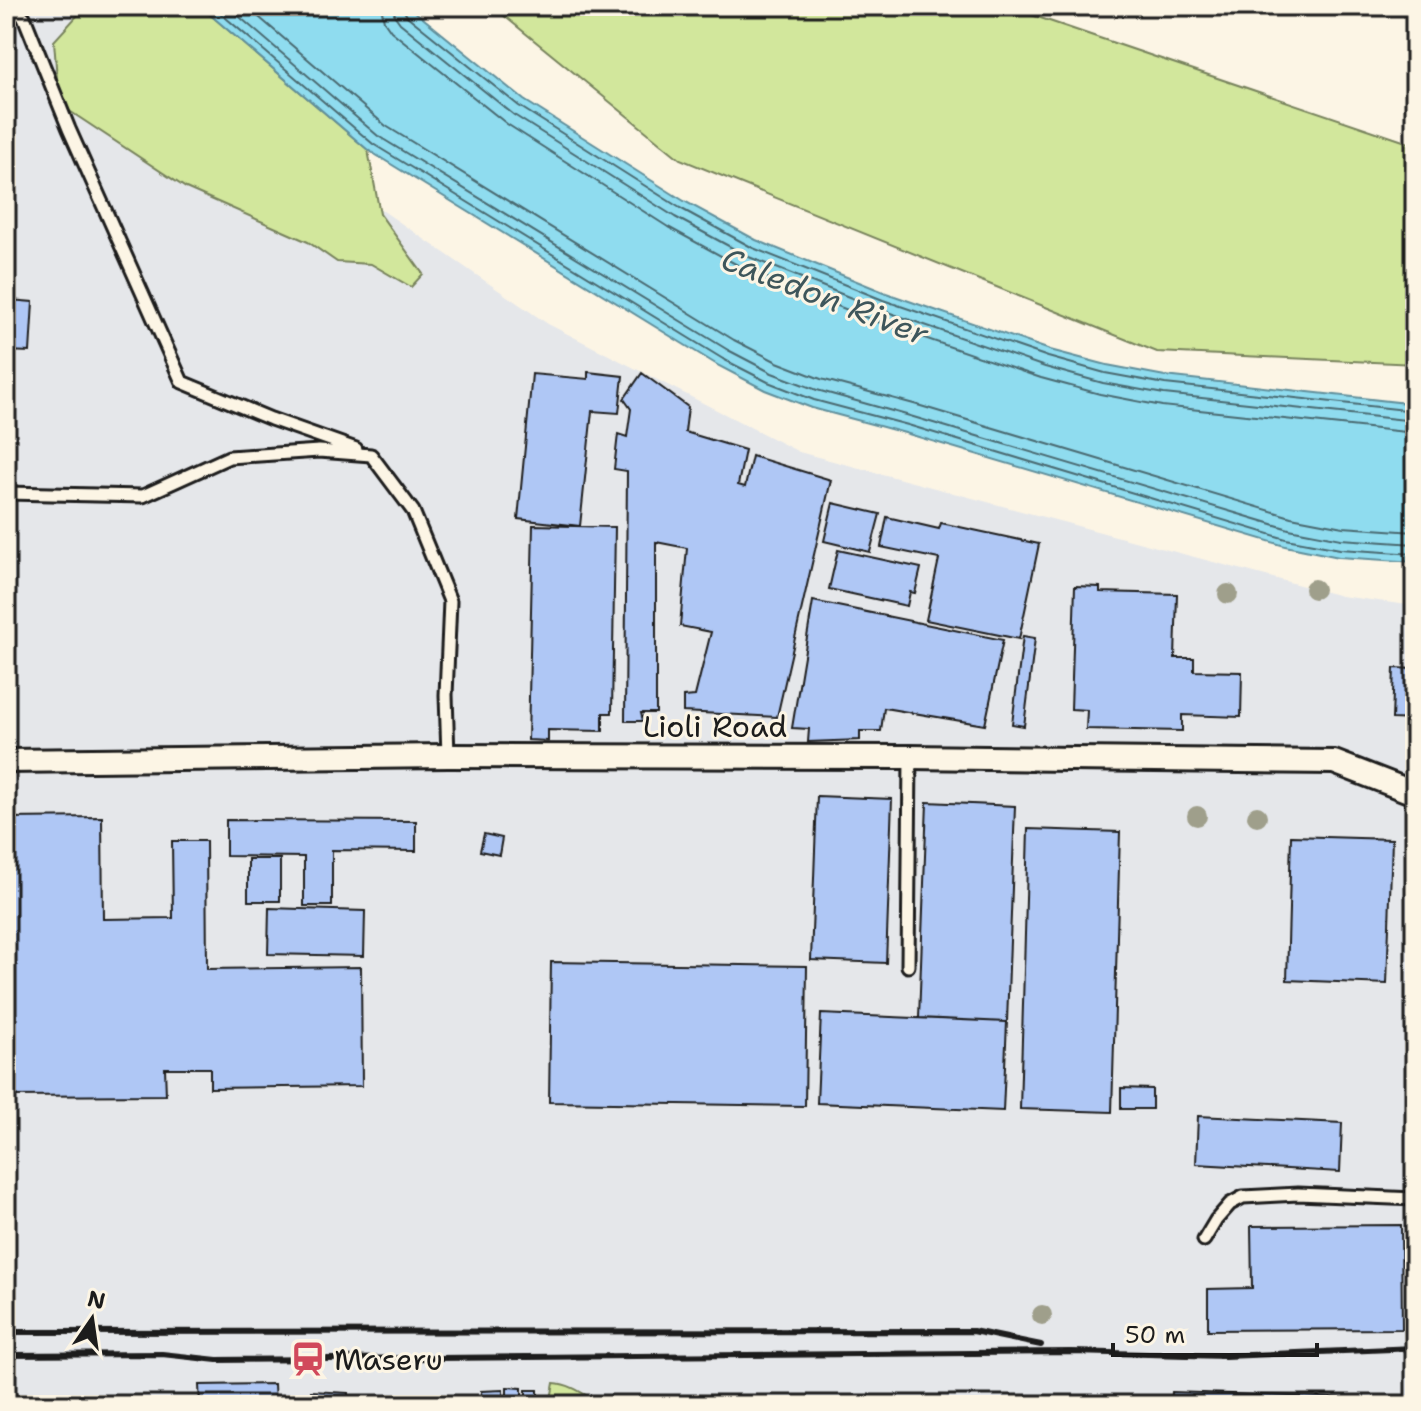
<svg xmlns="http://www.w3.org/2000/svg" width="1421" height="1411" viewBox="0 0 1421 1411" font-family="'Shantell Sans',sans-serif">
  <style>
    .built { fill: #e5e7ea }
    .green { fill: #d2e79c; stroke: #77825c; stroke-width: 2 }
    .water { fill: #8fdcef; stroke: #618f9b; stroke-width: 2 }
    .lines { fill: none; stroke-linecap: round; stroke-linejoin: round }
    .shore { stroke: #4a6970; stroke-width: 2 }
    .building { fill: #afc7f5; stroke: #1c1c1c; stroke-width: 2 }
    .lane-casing { stroke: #1c1c1c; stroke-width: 17 }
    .street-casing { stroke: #1c1c1c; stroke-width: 28 }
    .lane { stroke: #fcf5e5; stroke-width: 11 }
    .street { stroke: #fcf5e5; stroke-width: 22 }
    .rail { stroke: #1c1c1c; stroke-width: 6 }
    .tree { fill: #9f9f8b }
    .labels { text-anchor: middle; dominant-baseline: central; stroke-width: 6; stroke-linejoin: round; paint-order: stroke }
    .street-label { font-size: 30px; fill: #1c1c1c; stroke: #fcf5e5 }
    .poi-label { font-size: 30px; fill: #1c1c1c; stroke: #fcf5e5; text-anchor: start }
    .water-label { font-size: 32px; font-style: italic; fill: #3e565b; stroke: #fcf5e5 }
  </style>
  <rect width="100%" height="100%" fill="#fcf5e5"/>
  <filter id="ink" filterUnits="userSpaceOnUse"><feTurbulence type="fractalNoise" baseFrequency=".0125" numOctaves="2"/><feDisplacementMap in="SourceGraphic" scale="16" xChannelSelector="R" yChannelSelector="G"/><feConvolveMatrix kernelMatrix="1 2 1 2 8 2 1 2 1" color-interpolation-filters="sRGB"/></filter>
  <g filter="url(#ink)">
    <path class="built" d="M6 6H84L548 324 799 452 1341 596 1415 606V1405H6Z"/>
    <path class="green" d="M86 6H200L368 150 380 214 423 274 411 287 371 264 337 262 308 242 186 188 59 104 54 41Z
      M492 6H1005L1415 145V364L1157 352 680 159Z
      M554 1383C573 1384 587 1397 603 1405H550Z"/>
    <path class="water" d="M200 6H408L524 100 684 201 756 240 886 293 1050 350 1107 365 1165 376 1415 404V562L1339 557 1285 546 905 433 812 408 765 390 719 366 368 150Z"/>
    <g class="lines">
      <path class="shore" d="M212 6 373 144 723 359 768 382 814 400 908 425 1286 539 1340 549 1415 554
        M227 6 378 136 728 350 772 373 817 390 910 416 1289 529 1341 539 1415 544
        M246 6 386 126 734 340 777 362 821 379 914 404 1291 517 1343 527 1415 532
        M381 6 384 21 391 31 507 124 668 227 743 268 875 321 1041 378 1100 394 1162 406 1415 433
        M393 6 395 16 400 23 514 115 675 217 749 257 879 309 1045 367 1103 383 1164 394 1415 421
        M403 6 404 11 407 16 519 106 680 208 753 248 883 300 1048 357 1105 373 1165 384 1415 411"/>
    </g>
    <path class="building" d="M10 300 33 302 30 352 7 351Z
      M588 372 623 376 619 413 592 411 580 526 518 519 532 374 588 379Z
      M642 373 688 407 685 432 745 450 738 485 745 487 752 456 831 480 777 717 683 712V697L695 696 711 632 680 626 687 548 656 542V713H641L643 721H625L627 471 614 469 618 434 627 437 631 409 624 399Z
      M833 503 880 514 870 552 824 541Z
      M887 517 939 529 941 523 1039 544 1019 639 926 620 939 559 881 547Z
      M533 525 615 527 612 713H603V731L548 730V741L528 740Z
      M838 550 921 568 915 593 910 592 907 606 829 589Z
      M1075 586 1100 587V592L1177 594 1175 658H1194V671L1242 672 1241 717 1182 715V731L1086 729 1087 710 1071 709Z
      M813 601 1003 640 985 725 884 708 881 731H860V740L808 742 809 729 792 728Z
      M1023 636 1035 638 1024 726 1012 724Z
      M1394 668 1415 669V720L1392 719Z
      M817 796 892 799 886 963 811 960Z
      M927 802 1015 806 1007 1022 919 1018Z
      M102 817 103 919 173 918 172 841H206L207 969 361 967 362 1086 210 1088V1068H165L166 1095 6 1096V818Z
      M226 820 416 821V851L332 850V906H304V857L226 856Z
      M1028 829 1120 832 1112 1112 1020 1109Z
      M484 834 502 838 499 855 480 851Z
      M1291 836 1392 839 1387 984 1287 980Z
      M248 859H280V901H248Z
      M269 908 365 911 364 956 268 954Z
      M551 962 807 966 805 1106 549 1102Z
      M821 1014 1007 1022 1003 1111 817 1103Z
      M1121 1088 1152 1089V1109H1121Z
      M1198 1116 1342 1123 1340 1172 1196 1164Z
      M1401 1225 1402 1329 1208 1330V1289L1252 1288 1251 1226Z
      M274 1384 275 1405H200L199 1385Z
      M507 1387 522 1388V1405H507Z
      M503 1390V1405H482L481 1391Z
      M526 1390H538V1405H526Z
      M311 1391 348 1393V1405H311Z
      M1172 1392 1378 1399V1405H1171Z
      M353 1398 407 1401V1405H353Z"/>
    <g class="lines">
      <g class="lane-casing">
        <path id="lane" d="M10 6 24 17 69 129 182 382 271 419 356 449
          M6 493 143 496 229 457 319 451 371 455 413 511 450 601 446 695 448 756
          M908 966 910 757
          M1204 1240 1216 1220 1230 1204 1243 1197 1298 1194 1415 1199"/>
      </g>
      <g class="street-casing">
        <path id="street" d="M6 761 448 756 910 757 1334 762 1414 793 1415 797"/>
      </g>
      <use href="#lane" class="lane"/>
      <use href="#street" class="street"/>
      <path class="rail" d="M6 1332 973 1331 1041 1345
        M6 1355 162 1354 217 1360 1072 1352 1225 1356 1415 1348"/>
    </g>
    <g class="tree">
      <circle cx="1314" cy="589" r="10"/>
      <circle cx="1228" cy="594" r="10"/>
      <circle cx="1197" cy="816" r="10"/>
      <circle cx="1257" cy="816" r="10"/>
      <circle cx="1042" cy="1315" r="10"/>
    </g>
  </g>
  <defs>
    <g id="station-bare" transform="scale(2.76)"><path d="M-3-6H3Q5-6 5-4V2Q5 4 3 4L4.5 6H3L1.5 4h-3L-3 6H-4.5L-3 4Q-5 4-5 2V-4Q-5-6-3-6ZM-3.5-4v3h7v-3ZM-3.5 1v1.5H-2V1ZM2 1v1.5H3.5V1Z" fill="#d1495b" stroke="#fcf5e5" stroke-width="2.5" paint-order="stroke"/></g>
  </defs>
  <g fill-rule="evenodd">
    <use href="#station-bare" x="308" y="1359"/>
  </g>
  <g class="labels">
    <g class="street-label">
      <text x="715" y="726">Lioli Road</text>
    </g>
    <g class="poi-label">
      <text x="334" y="1359">Maseru</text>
    </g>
    <g class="water-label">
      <text transform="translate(825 296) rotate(21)">Caledon River</text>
    </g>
  </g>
  <rect width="1421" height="1411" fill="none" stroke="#fcf5e5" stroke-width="32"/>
  <rect x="16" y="16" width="1389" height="1379" fill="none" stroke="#1c1c1c" stroke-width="3" filter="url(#ink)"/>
  <g transform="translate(92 1319) rotate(13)" stroke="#fcf5e5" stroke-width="6" paint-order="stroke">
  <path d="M0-6L14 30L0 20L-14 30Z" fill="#1c1c1c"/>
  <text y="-12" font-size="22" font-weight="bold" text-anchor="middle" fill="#1c1c1c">N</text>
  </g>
  <path d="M1113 1343v12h204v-12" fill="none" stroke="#1c1c1c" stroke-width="4"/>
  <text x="1125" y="1343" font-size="24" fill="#1c1c1c" stroke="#fcf5e5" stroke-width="6" paint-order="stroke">50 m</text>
</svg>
